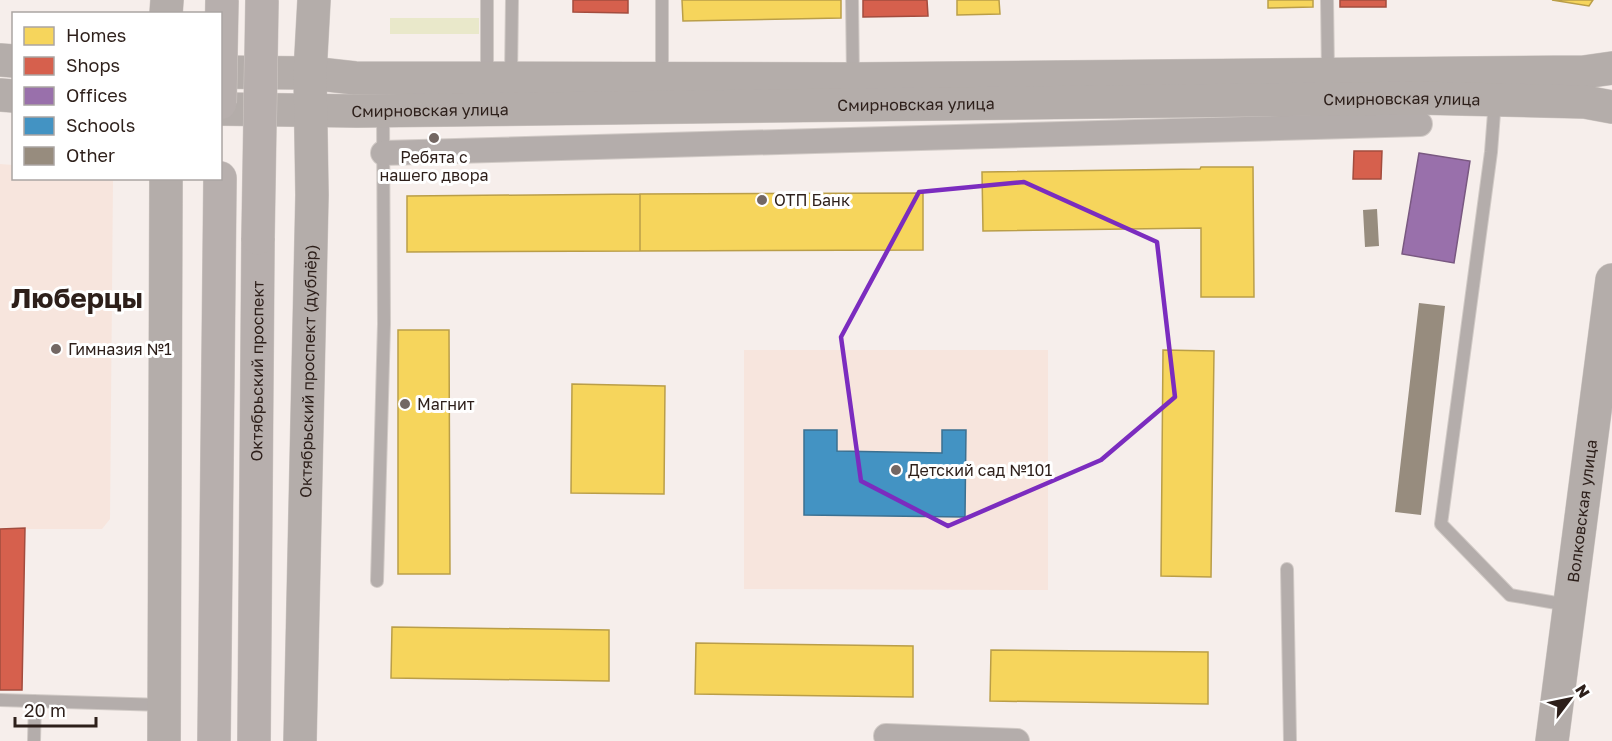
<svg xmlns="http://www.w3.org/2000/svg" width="1612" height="741" viewBox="0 0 1612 741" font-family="'Golos Text',sans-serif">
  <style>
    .built { fill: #f7e5dd }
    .green { fill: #e9e8ca }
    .homes { fill: #f6d55c; stroke: #ba9e48; stroke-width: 1.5 }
    .shops { fill: #d6604d; stroke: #a34c3e; stroke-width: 1.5 }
    .offices { fill: #9970ab; stroke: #795880; stroke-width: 1.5 }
    .schools { fill: #4393c3; stroke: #3c7090; stroke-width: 1.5 }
    .building { fill: #978c7e }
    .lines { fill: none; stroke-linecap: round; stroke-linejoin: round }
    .lane-casing { stroke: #d1cac6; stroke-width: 14 }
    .street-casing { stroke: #d1cac6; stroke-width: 26 }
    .secondary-casing { stroke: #d1cac6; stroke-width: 34 }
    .primary-casing { stroke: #d1cac6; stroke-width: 34 }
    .lane { stroke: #b4adab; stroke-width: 12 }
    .street { stroke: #b4adab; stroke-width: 24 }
    .secondary { stroke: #b4adaa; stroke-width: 33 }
    .primary { stroke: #b7afad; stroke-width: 33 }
    .primary-bridge-casing { stroke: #d1cac6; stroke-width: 34; stroke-linecap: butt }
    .primary-bridge { stroke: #b7afad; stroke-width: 33 }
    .marked { fill: none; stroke: #7b2cbf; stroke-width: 4.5; stroke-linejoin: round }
    .poi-dot { fill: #736763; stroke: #fff; stroke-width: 2 }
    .labels { text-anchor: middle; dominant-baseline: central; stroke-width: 6; stroke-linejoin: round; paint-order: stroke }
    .street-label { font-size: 16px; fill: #2d1f1a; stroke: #fff }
    .poi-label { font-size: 16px; fill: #2d1f1a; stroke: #fff; text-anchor: start }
    .town-label { font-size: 28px; font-weight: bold; fill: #2d1f1a; stroke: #fff }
  </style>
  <rect width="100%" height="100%" fill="#f6eeeb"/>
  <path class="built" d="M0 164 13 165 14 178 113 179 110 519 102 529H0Z
    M744 350H1048V590L744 589Z"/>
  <path class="green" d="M390 18H479V34H390Z"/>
  <path class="homes" d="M682 0H841V18L683 21Z
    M957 0H999L1000 14 957 15Z
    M1268 0H1313V7L1268 8Z
    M1552 0H1593L1589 6Z
    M1201 167H1253L1254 297H1201V228L983 231 982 172 1200 169Z
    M923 193V250L640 251V194Z
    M640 194V251L407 252V196Z
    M398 330H449L450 574H398Z
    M1163 350 1214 351 1211 577 1161 576Z
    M572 384 665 386 664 494 571 493Z
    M392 627 609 630V681L391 678Z
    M696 643 913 646V697L695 694Z
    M991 650 1208 652V704L990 701Z"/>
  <path class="shops" d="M573 0H628V13L573 12Z
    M863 0H927L928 16 863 17Z
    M1340 0H1386V7H1340Z
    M1354 151H1382L1381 179H1353Z
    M25 528 22 690H0V529Z"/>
  <path class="offices" d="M1419 153 1470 161 1454 263 1402 254Z"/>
  <path class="schools" d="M804 430H837V451L942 453V430H966L965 517 804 515Z"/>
  <path class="building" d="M1377 209 1379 246 1365 247 1363 210Z
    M1419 303 1445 306 1421 515 1395 512Z"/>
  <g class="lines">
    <g class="lane-casing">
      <path id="lane" d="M662 0V77
        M852 0 853 77
        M1327 0 1328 72
        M511 77 512 0
        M487 78V0
        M1495 100 1491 152 1441 524 1510 595 1568 605
        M1287 569 1290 741
        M377 581 384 324 383 111
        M0 700 163 705
        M34 741 35 701"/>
    </g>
    <g class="street-casing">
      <path id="street" d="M383 153 1420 124
        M886 736 1017 741"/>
    </g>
    <g class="secondary-casing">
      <g id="secondary">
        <path d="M166 14 167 0"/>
        <path d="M0 60 14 61"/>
        <path d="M220 72 310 73 355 78 853 79 1584 72 1612 68"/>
        <path d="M0 95 14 96"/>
        <path id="s1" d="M220 109 357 111 1419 98 1585 102 1612 107"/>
        <path d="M164 741 166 178"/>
        <path id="s2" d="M300 741 312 195 310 73 314 0"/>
        <path id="s3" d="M1552 741 1612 280"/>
      </g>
    </g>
    <g class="primary-casing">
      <g id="primary">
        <path d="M214 741 220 178"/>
        <path id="s4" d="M254 741 258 238"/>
      </g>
    </g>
    <use href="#lane" class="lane"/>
    <use href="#street" class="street"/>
    <use href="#secondary" class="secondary"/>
    <use href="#primary" class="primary"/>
    <g class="primary-bridge-casing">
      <path id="primary-bridge" d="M220 103 222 0
        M258 238 262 0"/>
    </g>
    <use href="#primary-bridge" class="primary-bridge"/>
  </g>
  <path class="marked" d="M1024 182 1157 242 1175 397 1101 460 948 526 861 481 841 337 919 192Z"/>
  <g class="poi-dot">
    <circle cx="434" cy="138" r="6"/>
    <circle cx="762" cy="200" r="6"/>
    <circle cx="56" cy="349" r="6"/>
    <circle cx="405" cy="404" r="6"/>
    <circle cx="896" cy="470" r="6"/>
  </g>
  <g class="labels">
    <g class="street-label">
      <text stroke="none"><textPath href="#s1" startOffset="1182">Смирновская улица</textPath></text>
      <text stroke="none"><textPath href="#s1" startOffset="696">Смирновская улица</textPath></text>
      <text stroke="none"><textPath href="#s1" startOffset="210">Смирновская улица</textPath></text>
      <text stroke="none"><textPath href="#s4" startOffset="370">Октябрьский проспект</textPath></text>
      <text stroke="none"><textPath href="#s2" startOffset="370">Октябрьский проспект (дублёр)</textPath></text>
      <text stroke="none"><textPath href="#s3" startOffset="232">Волковская улица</textPath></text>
    </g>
    <g class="poi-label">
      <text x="434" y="157" text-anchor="middle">Ребята с<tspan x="434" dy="18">нашего двора</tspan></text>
      <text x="774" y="200">ОТП Банк</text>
      <text x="68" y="349">Гимназия №1</text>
      <text x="417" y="404">Магнит</text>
      <text x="908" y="470">Детский сад №101</text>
    </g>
    <g class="town-label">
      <text x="77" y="297">Люберцы</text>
    </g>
  </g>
  <rect x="12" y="12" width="210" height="168" fill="#ffffff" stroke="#aba5a3" stroke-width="1.5"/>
  <rect x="24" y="27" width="30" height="18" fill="#f6d55c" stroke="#aba5a3" stroke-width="1.5"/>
  <text x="66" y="42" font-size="18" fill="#2d1f1a">Homes</text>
  <rect x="24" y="57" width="30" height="18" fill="#d6604d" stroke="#aba5a3" stroke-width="1.5"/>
  <text x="66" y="72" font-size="18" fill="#2d1f1a">Shops</text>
  <rect x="24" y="87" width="30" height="18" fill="#9970ab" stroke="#aba5a3" stroke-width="1.5"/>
  <text x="66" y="102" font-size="18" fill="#2d1f1a">Offices</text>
  <rect x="24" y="117" width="30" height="18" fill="#4393c3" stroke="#aba5a3" stroke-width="1.5"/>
  <text x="66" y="132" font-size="18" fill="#2d1f1a">Schools</text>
  <rect x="24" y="147" width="30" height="18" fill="#978c7e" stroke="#aba5a3" stroke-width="1.5"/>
  <text x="66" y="162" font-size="18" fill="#2d1f1a">Other</text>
  <g transform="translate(1570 699) rotate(58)" stroke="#ffffff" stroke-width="4.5" paint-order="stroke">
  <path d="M0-4.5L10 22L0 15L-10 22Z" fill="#2d1f1a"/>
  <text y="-9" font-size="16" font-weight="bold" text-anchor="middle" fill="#2d1f1a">N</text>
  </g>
  <path d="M15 717v9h81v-9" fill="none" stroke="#2d1f1a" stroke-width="3"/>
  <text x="24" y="717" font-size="18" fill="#2d1f1a" stroke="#ffffff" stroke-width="4.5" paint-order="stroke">20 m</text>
</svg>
